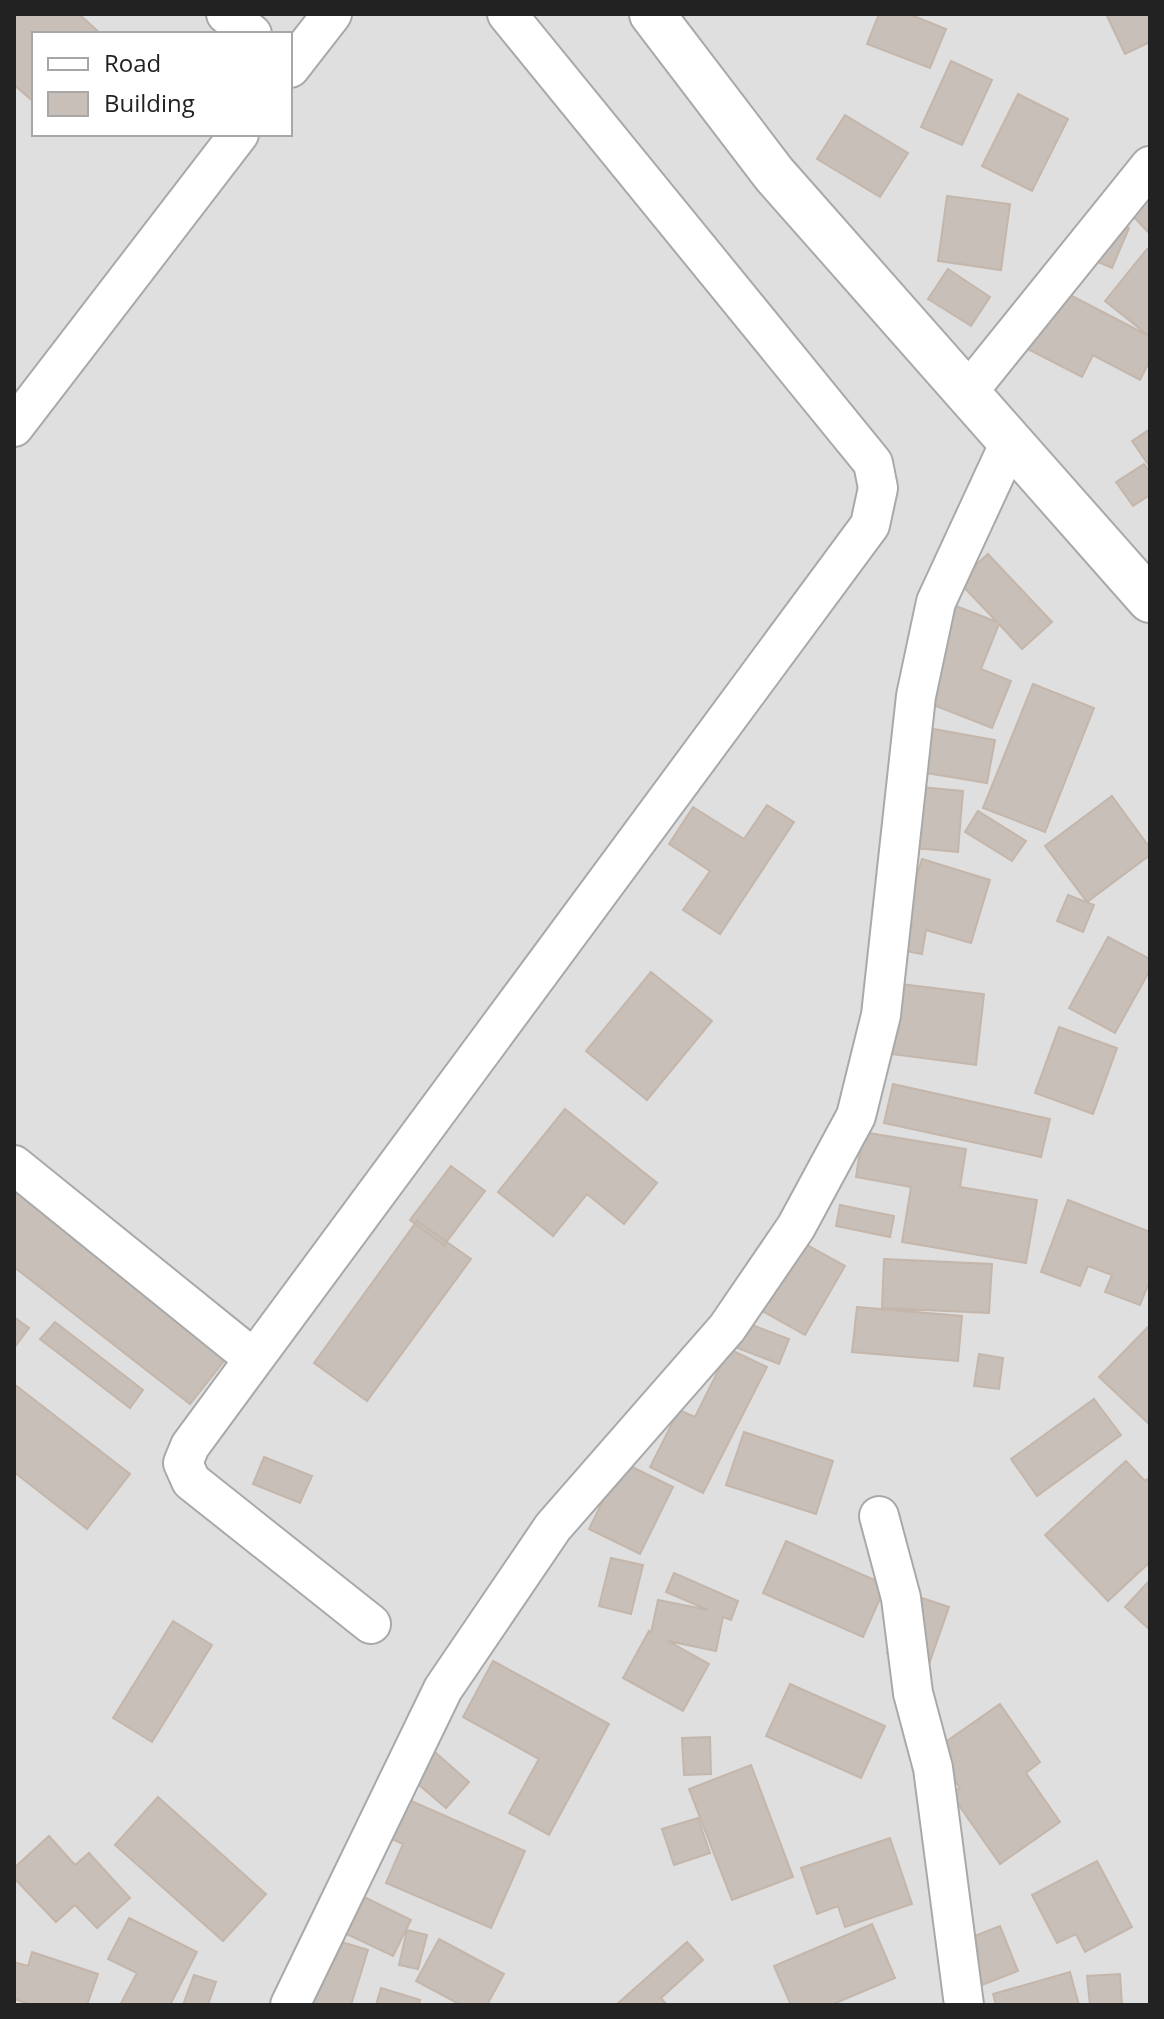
<svg xmlns="http://www.w3.org/2000/svg" width="1164" height="2019" viewBox="0 0 1164 2019" font-family="'Open Sans',sans-serif">
  <style>
    .residential { fill: #e0dfdf; fill-rule: evenodd }
    .building { fill: #c7bfb8; stroke: #c4b6ab; stroke-width: 2 }
    .lines { fill: none; stroke-linecap: round; stroke-linejoin: round }
    .minor-casing { stroke: #a9a9a9; stroke-width: 42 }
    .tertiary-casing { stroke: #a9a9a9; stroke-width: 48 }
    .minor { stroke: #fff; stroke-width: 38 }
    .tertiary { stroke: #fff; stroke-width: 44 }
  </style>
  <rect width="100%" height="100%" fill="#f2efe9"/>
  <path class="residential" d="M14 14H1150V2005H14ZM34 34H290V134H34Z"/>
  <path class="building" d="M14 14H79L101 34H34V102L14 85Z
    M879 14H909L946 29 930 68 867 44Z
    M1106 14H1150V42L1125 54Z
    M951 61 992 80 962 145 921 127Z
    M1018 94 1068 119 1032 191 982 166Z
    M845 115 908 153 880 197 817 159Z
    M1150 192V234L1129 212Z
    M947 196 1010 204 1001 270 938 261Z
    M1102 217 1129 228 1112 268 1086 257Z
    M1147 249 1150 251V360L1140 380 1093 355 1082 377 1022 346 1053 286 1149 336 1105 301Z
    M948 269 990 297 971 326 928 299Z
    M1150 429V467L1132 441Z
    M1144 464 1150 472V495L1133 506 1116 482Z
    M988 554 1052 622 1022 649 999 624 981 669 1011 681 992 728 908 695 946 602 997 622 958 581Z
    M1033 684 1094 708 1045 832 983 808Z
    M928 728 995 740 987 783 920 772Z
    M909 786 963 791 958 852 904 847Z
    M1112 796 1150 848V855L1087 902 1045 846Z
    M767 805 794 822 720 934 683 910 710 871 669 844 693 807 744 839Z
    M978 811 1026 841 1012 861 965 832Z
    M922 859 990 880 971 943 926 930 922 954 885 947 890 922 913 926 902 922Z
    M1068 895 1094 905 1083 932 1057 921Z
    M1108 937 1150 959V970L1115 1033 1069 1008Z
    M651 972 712 1021 647 1100 586 1051Z
    M892 983 984 994 976 1065 883 1053Z
    M1059 1027 1117 1048 1093 1114 1035 1093Z
    M893 1084 1050 1119 1041 1157 884 1123Z
    M565 1109 657 1183 624 1224 587 1194 553 1236 498 1192Z
    M863 1132 966 1149 960 1187 1037 1200 1026 1263 902 1242 911 1187 856 1177Z
    M451 1166 485 1191 444 1245 410 1220Z
    M14 1189 228 1356 190 1404 14 1267Z
    M1068 1200 1150 1232V1280L1140 1305 1105 1292 1112 1275 1088 1266 1080 1286 1041 1272Z
    M840 1205 894 1216 890 1237 836 1226Z
    M417 1221 471 1259 367 1401 314 1363Z
    M789 1235 845 1266 805 1335 750 1304Z
    M884 1259 992 1264 989 1313 882 1308Z
    M857 1307 962 1316 958 1361 852 1352Z
    M14 1317 29 1328 14 1348Z
    M731 1317 789 1339 779 1364 722 1342Z
    M55 1322 143 1390 130 1408 40 1339Z
    M1150 1325V1425L1099 1377Z
    M729 1349 767 1367 703 1493 650 1467 679 1410 695 1417Z
    M979 1354 1003 1358 999 1389 974 1386Z
    M14 1384 130 1474 87 1529 14 1472Z
    M1094 1399 1121 1435 1037 1496 1011 1459Z
    M744 1432 833 1461 816 1514 726 1485Z
    M264 1457 312 1476 300 1503 253 1484Z
    M1126 1461 1145 1481 1150 1477V1562L1108 1601 1045 1535Z
    M622 1462 673 1487 640 1554 589 1529Z
    M786 1541 886 1585 863 1637 763 1593Z
    M611 1558 643 1565 631 1614 599 1606Z
    M674 1573 738 1601 731 1620 723 1617 716 1651 668 1641 709 1664 683 1711 623 1678 649 1631 651 1633 658 1600 708 1610 666 1592Z
    M1150 1580V1630L1125 1607Z
    M907 1593 949 1607 928 1667 887 1653Z
    M173 1621 212 1645 152 1742 113 1718Z
    M493 1661 609 1724 549 1835 509 1813 539 1759 463 1717Z
    M790 1684 885 1726 861 1778 766 1736Z
    M1000 1704 1040 1762 1026 1773 1060 1822 1000 1864 951 1794 960 1788 934 1750Z
    M710 1737 711 1774 684 1775 682 1738Z
    M428 1746 469 1782 446 1808 405 1773Z
    M751 1765 793 1877 732 1900 689 1789Z
    M393 1793 525 1851 491 1928 386 1883 403 1844 376 1832Z
    M158 1797 266 1894 223 1941 115 1845Z
    M698 1818 710 1853 674 1865 662 1829Z
    M49 1836 75 1865 89 1853 130 1898 97 1928 75 1905 56 1922 14 1878V1868Z
    M890 1838 912 1904 845 1927 838 1906 817 1914 801 1868Z
    M1097 1861 1132 1927 1085 1952 1076 1934 1057 1943 1032 1895Z
    M354 1892 411 1920 393 1956 336 1929Z
    M129 1918 197 1952 170 2005H120L137 1973 108 1959Z
    M872 1924 895 1978 831 2005H791L774 1966Z
    M1000 1926 1018 1971 977 1987 959 1942Z
    M407 1930 427 1935 418 1969 399 1965Z
    M315 1934 368 1950 351 2005H294Z
    M439 1939 504 1974 487 2005H461L416 1981Z
    M687 1942 703 1960 661 1998 667 2005H616Z
    M32 1952 98 1974 87 2005H32L14 1999V1962L28 1966Z
    M1070 1972 1079 2005H996L993 1994Z
    M1120 1974 1122 2005H1090L1087 1976Z
    M194 1975 216 1982 208 2005H183Z
    M381 1988 420 2000 419 2005H376Z"/>
  <g class="lines">
    <g class="minor-casing">
      <path id="minor" d="M226 14 252 34
        M290 68 332 14
        M967 393 1150 166
        M14 427 239 134
        M14 1165 254 1359
        M879 1516 901 1598 913 1693 933 1768 964 2005
        M371 1624 191 1481 183 1463 190 1446 254 1359 870 525 878 488 873 463 507 14
        M290 2005 443 1689 553 1527 727 1328 796 1227 856 1116 881 1015 916 696 936 602 1010 442"/>
    </g>
    <g class="tertiary-casing">
      <path id="tertiary" d="M652 14 774 174 1150 600"/>
    </g>
    <use href="#minor" class="minor"/>
    <use href="#tertiary" class="tertiary"/>
  </g>
  <rect width="1164" height="2019" fill="none" stroke="#222222" stroke-width="32"/>
  <rect x="32" y="32" width="260" height="104" fill="#ffffff" stroke="#a7a7a7" stroke-width="2"/>
  <rect x="48" y="58" width="40" height="12" fill="#ffffff" stroke="#a7a7a7" stroke-width="2"/>
  <text x="104" y="72" font-size="24" fill="#222222">Road</text>
  <rect x="48" y="92" width="40" height="24" fill="#c7bfb8" stroke="#a7a7a7" stroke-width="2"/>
  <text x="104" y="112" font-size="24" fill="#222222">Building</text>
</svg>
